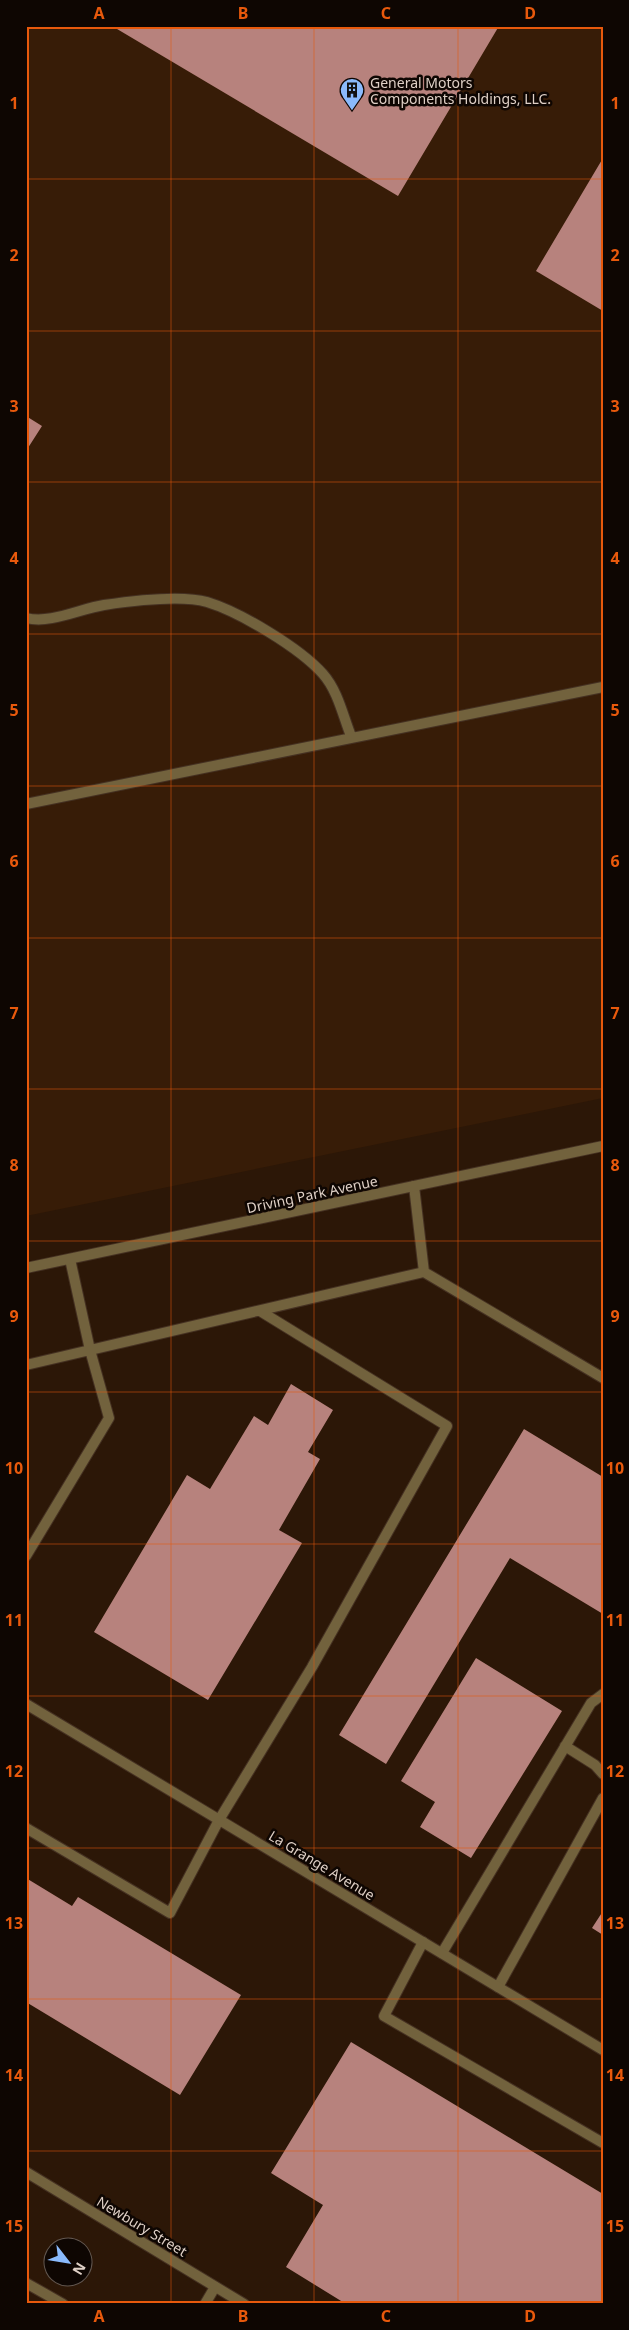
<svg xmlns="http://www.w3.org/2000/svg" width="629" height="2330" viewBox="0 0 629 2330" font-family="'Noto Sans',sans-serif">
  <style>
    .built { fill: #371c07 }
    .building { fill: #b7827d }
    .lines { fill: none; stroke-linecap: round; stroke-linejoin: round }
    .service-casing { stroke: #453122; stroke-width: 12 }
    .minor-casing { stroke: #453122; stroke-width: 12 }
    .tertiary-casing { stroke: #453122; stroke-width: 12 }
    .service { stroke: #72623d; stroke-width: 10 }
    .minor { stroke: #72623d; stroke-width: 10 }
    .tertiary { stroke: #72623d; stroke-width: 10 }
    .grid { fill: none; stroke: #e8590c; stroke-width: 1; stroke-opacity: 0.55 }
    .labels { text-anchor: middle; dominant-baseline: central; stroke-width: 5; stroke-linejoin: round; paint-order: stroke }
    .poi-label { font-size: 14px; fill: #dfd0c6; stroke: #0e0602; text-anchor: start }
    .street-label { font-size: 14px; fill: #dfd0c6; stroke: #0e0602 }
    .neatline { fill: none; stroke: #e8590c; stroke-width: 2 }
    .grid-label { font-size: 16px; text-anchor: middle; font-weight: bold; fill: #e8590c }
  </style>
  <rect width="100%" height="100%" fill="#2c1707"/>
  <path class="built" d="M26 26H603V1098L26 1216Z"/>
  <path class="building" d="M112 26H499L398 196Z
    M603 158V311L536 271Z
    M26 416 42 426 26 451Z
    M291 1384 333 1410 308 1452 320 1459 279 1530 302 1543 208 1700 94 1632 187 1475 210 1489 254 1416 268 1425Z
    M524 1429 603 1477V1614L510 1558 386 1764 339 1735Z
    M476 1658 562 1711 471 1858 420 1827 435 1802 401 1781Z
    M26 1878 72 1906 78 1897 241 1995 180 2095 26 2002Z
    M603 1911V1935L592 1928Z
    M351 2042 603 2194V2304H346L286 2267 323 2205 271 2173Z"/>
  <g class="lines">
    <g class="service-casing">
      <path id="service" d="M26 618C51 624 79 609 104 605 131 601 182 595 207 602 240 612 300 648 323 674 338 691 343 716 351 736
        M26 804 603 687
        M414 1186 424 1272
        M26 1365 424 1272 603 1378
        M26 1556 109 1418 90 1350 70 1259
        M565 1746 595 1765 603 1774
        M26 1828 170 1913 219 1820 312 1667 447 1426 260 1311
        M423 1942 384 2016 603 2143
        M442 1953 591 1703 603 1694
        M498 1987 603 1798
        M26 2283 63 2304
        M205 2304 215 2287"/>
    </g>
    <g class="minor-casing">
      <path id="minor" d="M26 2172 244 2304"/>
    </g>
    <g class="tertiary-casing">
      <path id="tertiary" d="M26 1268 603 1146
        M26 1704 603 2050"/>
    </g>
    <use href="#service" class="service"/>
    <use href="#minor" class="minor"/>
    <use href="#tertiary" class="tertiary"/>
  </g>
  <path class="grid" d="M171 26V2304M314 26V2304M458 26V2304M26 179H603M26 331H603M26 482H603M26 634H603M26 786H603M26 938H603M26 1089H603M26 1241H603M26 1392H603M26 1544H603M26 1696H603M26 1848H603M26 1999H603M26 2151H603"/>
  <defs>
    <g id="building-pin" transform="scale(1.25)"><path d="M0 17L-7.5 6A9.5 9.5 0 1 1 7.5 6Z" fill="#8abafc" stroke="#0e0602"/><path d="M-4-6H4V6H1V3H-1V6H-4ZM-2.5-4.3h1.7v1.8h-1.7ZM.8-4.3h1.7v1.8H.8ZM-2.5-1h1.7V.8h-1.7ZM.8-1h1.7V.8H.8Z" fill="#111"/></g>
  </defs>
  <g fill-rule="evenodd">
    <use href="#building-pin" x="352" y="90"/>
  </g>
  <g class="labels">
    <g class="poi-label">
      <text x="370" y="82">General Motors<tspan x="370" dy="16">Components Holdings, LLC.</tspan></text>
    </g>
    <g class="street-label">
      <text transform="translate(312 1194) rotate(-12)">Driving Park Avenue</text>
      <text transform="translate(322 1865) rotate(31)">La Grange Avenue</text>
      <text transform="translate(142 2226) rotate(31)">Newbury Street</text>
    </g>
  </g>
  <rect width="629" height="2330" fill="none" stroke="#0e0602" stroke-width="55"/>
  <g transform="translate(68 2262) rotate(121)"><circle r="24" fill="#0e0602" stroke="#625750"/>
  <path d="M0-4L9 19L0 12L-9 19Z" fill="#8abafc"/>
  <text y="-8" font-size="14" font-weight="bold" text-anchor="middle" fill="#dfd0c6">N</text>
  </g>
  <rect x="28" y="28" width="574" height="2274" class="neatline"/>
  <g class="grid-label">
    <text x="99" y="19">A</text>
    <text x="243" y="19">B</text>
    <text x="386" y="19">C</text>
    <text x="530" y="19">D</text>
    <text x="14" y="109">1</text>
    <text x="615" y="109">1</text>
    <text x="14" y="261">2</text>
    <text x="615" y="261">2</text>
    <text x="14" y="412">3</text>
    <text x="615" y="412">3</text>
    <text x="14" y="564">4</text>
    <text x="615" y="564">4</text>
    <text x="14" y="716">5</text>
    <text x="615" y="716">5</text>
    <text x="14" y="867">6</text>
    <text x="615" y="867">6</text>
    <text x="14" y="1019">7</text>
    <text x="615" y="1019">7</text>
    <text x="14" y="1171">8</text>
    <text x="615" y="1171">8</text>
    <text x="14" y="1322">9</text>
    <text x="615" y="1322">9</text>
    <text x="14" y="1474">10</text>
    <text x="615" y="1474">10</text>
    <text x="14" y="1626">11</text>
    <text x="615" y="1626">11</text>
    <text x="14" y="1777">12</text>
    <text x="615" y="1777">12</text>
    <text x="14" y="1929">13</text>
    <text x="615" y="1929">13</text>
    <text x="14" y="2081">14</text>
    <text x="615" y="2081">14</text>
    <text x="14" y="2232">15</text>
    <text x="615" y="2232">15</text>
    <text x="99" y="2322">A</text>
    <text x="243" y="2322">B</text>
    <text x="386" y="2322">C</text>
    <text x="530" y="2322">D</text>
  </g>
</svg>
